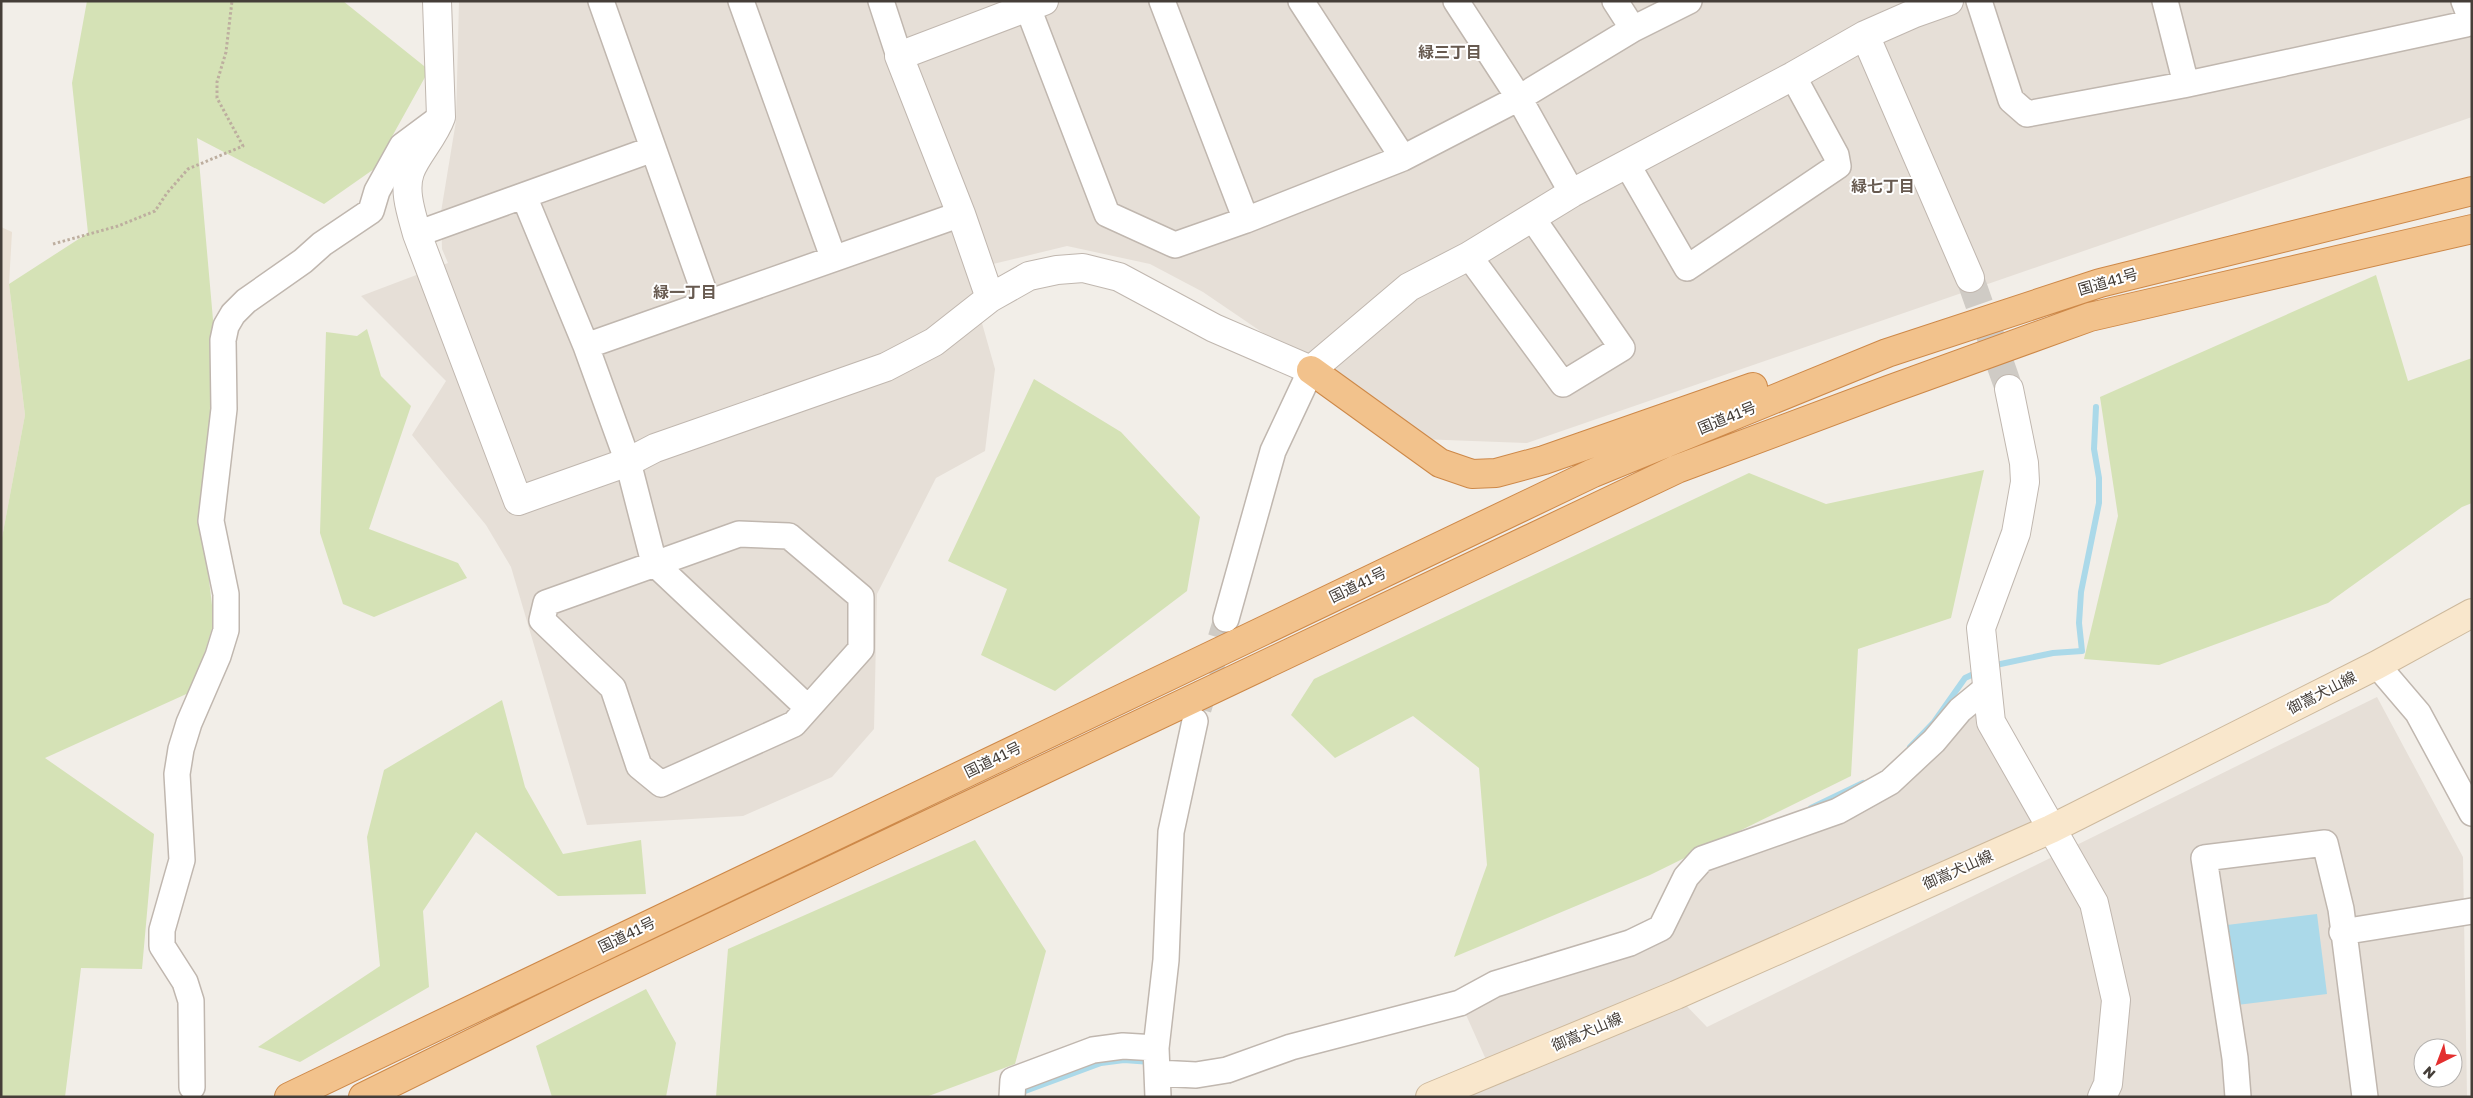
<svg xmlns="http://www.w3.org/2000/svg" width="2473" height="1098" viewBox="0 0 2473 1098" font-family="'Golos Text','Noto Sans JP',sans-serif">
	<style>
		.residential { fill: #e6dfd7; fill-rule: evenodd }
		.education { fill: #eae0d4 }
		.green { fill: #d5e2b6 }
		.water { fill: #abd9e9 }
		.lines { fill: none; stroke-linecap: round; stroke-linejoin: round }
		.stream { stroke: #abd9e9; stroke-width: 6 }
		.minor-tunnel { stroke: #cfcbc5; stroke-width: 25; stroke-dasharray: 25 12; stroke-linecap: butt }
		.tertiary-tunnel { stroke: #cfcbc5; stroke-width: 28; stroke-dasharray: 28 14; stroke-linecap: butt }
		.minor-casing { stroke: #c0b7af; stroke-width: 28 }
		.tertiary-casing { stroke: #c0b7af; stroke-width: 30 }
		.secondary-casing { stroke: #cdb99d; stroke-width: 30 }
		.trunk-casing { stroke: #cd8848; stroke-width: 30 }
		.path { stroke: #bdae9f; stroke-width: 3; stroke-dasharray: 2.5 2.5; stroke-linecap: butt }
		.minor { stroke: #fff; stroke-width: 25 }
		.tertiary { stroke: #fff; stroke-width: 28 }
		.secondary { stroke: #f9e7cc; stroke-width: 28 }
		.trunk { stroke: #f2c28c; stroke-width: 28 }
		.labels { text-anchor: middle; stroke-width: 4; stroke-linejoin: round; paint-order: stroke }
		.street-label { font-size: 15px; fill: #453e38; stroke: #fff }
		.neighbourhood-label { font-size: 16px; font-weight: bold; fill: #675a50; stroke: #fff }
	</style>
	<rect width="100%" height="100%" fill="#f2eee8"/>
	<path class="residential" d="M 459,1 L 2472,1 L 2472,117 L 1527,443 L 1419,439 L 1203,292 L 1150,264 L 1067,246 L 993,264 L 972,288 L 995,369 L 985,451 L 936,478 L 877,594 L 874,729 L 832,777 L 743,816 L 587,825 L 511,567 L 486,525 L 412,435 L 446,381 L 361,296 L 448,263 L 442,249 L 441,212 L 456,121 Z
		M 1988,687 L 2051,829 L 1676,995 L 1707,1027 L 2377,697 L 2463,857 L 2467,1097 L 1458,1097 L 1496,1082 L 1463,1008 L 1661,928 L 1686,877 L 1838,811 ZM 2423,1048 L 2453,1048 L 2453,1078 L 2423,1078 Z"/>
	<path class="education" d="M 1,227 L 12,232 L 9,284 L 25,415 L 1,543 Z"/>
	<path class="green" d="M 87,1 L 343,1 L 429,70 L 374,169 L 324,204 L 197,138 L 214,331 L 215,400 L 200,504 L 214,622 L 193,691 L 45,758 L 154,834 L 142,969 L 81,968 L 65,1097 L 1,1097 L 1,543 L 25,415 L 9,284 L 88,233 L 72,83 Z
		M 2376,275 L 2408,381 L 2472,358 L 2472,503 L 2462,507 L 2328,603 L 2159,665 L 2084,659 L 2118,516 L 2100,397 Z
		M 367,329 L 381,376 L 411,406 L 369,529 L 458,563 L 467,578 L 374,617 L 343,604 L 320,533 L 326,332 L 357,336 Z
		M 1034,379 L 1121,432 L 1200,517 L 1187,591 L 1055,691 L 981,655 L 1007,589 L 948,561 Z
		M 1984,470 L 1951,618 L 1858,649 L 1851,776 L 1650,875 L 1454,957 L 1487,865 L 1479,768 L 1413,716 L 1335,758 L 1291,715 L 1314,679 L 1749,473 L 1826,504 Z
		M 502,700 L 525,787 L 563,854 L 641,840 L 646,894 L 558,896 L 476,832 L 423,911 L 429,987 L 300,1062 L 258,1047 L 380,966 L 367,837 L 384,770 Z
		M 975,840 L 1046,951 L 1015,1064 L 926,1097 L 716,1097 L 728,949 Z
		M 646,989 L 676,1043 L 666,1097 L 552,1097 L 536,1046 Z"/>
	<path class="water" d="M 2317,914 L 2327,994 L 2237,1005 L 2227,925 Z"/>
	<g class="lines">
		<path class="stream" d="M 1991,666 L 2053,653 L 2082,651 L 2079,623 L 2081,592 L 2099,503 L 2099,478 L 2094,449 L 2096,407
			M 1910,747 L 1934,722 L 1965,678 L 1980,671
			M 1811,808 L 1863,783
			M 1017,1094 L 1101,1063 L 1124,1060 L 1151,1062"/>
		<path class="minor-tunnel" d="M 1199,709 L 1226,619"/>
		<path class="tertiary-tunnel" d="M 1970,278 L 2009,389"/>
		<g class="minor-casing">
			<path id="minor" d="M 601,1 L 708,303 L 961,214
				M 741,1 L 833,257
				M 881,1 L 899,56
				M 1162,1 L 1246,220
				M 1301,1 L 1403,158
				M 1456,1 L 1519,98 L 1572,193
				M 1615,1 L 1633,29
				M 1979,1 L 2011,100 L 2027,114 L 2183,85 L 2466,24 L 2469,14 L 2464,1
				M 2165,1 L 2186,84
				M 1028,8 L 1107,214 L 1175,245 L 1246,220 L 1403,158 L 1519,98 L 1633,29 L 1689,1
				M 1627,164 L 1687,268 L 1838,166 L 1836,155 L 1793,76
				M 524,196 L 586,346 L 628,462 L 654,563 L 808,708
				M 417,234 L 653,149
				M 1469,256 L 1563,384 L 1622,348 L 1533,219
				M 586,346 L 708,303
				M 739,534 L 789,536 L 861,597 L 861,649 L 794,724 L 661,784 L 639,766 L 613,688 L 542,620 L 546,603 Z
				M 1226,619 L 1273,451 L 1311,370
				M 2377,665 L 2418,713 L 2472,813
				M 2342,932 L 2472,911
				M 1157,1073 L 1196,1075 L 1227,1070 L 1291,1047 L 1460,1003 L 1495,984 L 1630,943 L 1661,928 L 1686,877 L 1702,859 L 1838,811 L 1890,782 L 1934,741 L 1960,710 L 1988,687
				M 192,1087 L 191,1001 L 185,982 L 162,946 L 162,930 L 182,860 L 177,774 L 181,749 L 189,723 L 218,656 L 226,630 L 226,594 L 211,521 L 224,409 L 223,340 L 226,326 L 233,314 L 246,301 L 303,261 L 322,244 L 371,211 L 377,191 L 402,146 L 441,117
				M 1012,1097 L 1013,1080 L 1093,1050 L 1123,1046 L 1156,1048
				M 1158,1097 L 1156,1048 L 1166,960 L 1171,832 L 1195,721
				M 2238,1097 L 2235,1058 L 2204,858 L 2325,843 L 2341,909 L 2365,1097"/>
		</g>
		<g class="tertiary-casing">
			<path id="tertiary" d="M 437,1 L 441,117 C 434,137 416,155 410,172 C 403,191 412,215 417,234 L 518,501 L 628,462 L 655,448 L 886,367 L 934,342 L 990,298 L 1029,276 L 1057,270 L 1083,268 L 1119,277 L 1214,328 L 1311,370 L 1409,287 L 1469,256 L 1572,193 L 1793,76 L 1865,35 L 1915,13 L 1949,1
				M 1865,35 L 1970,278
				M 990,298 L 961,214 L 899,56 L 1044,1
				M 2009,389 L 2024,463 L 2025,482 L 2016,533 L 1981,628 L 1991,722 L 2094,903 L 2116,1000 L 2108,1084 L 2102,1097"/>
		</g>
		<g class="secondary-casing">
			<path id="secondary" d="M 1430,1097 L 1676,995 L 2051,829 L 2377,665 L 2472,613"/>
		</g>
		<g class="trunk-casing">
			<path id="trunk" d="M 1311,370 L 1440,463 L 1472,474 L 1496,473 L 1544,460 L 1753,387
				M 289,1097 L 1593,473 L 1887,353 L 2100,283 L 2472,191
				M 363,1097 L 586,987 L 1677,469 L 1888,390 L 2090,317 L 2472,229"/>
		</g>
		<path class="path" d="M 53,244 L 118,226 L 155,211 L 167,193 L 188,169 L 243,146 L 217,98 L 217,82 L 226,52 L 232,1"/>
		<use href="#minor" class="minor"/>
		<use href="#tertiary" class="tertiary"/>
		<use href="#secondary" class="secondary"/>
		<use href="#trunk" class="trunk"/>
	</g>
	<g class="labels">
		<g class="street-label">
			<text transform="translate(2108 282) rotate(-16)" y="5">国道41号</text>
			<text transform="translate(1727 418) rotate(-22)" y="5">国道41号</text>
			<text transform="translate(1358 585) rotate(-26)" y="5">国道41号</text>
			<text transform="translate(2322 693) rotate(-27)" y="5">御嵩犬山線</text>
			<text transform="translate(993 760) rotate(-26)" y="5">国道41号</text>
			<text transform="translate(1958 870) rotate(-24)" y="5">御嵩犬山線</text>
			<text transform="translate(627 935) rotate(-26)" y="5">国道41号</text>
			<text transform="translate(1587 1032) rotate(-23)" y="5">御嵩犬山線</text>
		</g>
		<g class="neighbourhood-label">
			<text x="1450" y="58">緑三丁目</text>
			<text x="1883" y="192">緑七丁目</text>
			<text x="685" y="298">緑一丁目</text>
		</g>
	</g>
	<rect width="2473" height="1098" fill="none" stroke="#453e38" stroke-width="5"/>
	<g transform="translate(2438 1063) rotate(222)"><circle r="24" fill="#ffffff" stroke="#b5b2af"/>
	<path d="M0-4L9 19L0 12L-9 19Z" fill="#e32f2f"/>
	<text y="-8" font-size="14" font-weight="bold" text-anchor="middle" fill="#453e38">N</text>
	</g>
</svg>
